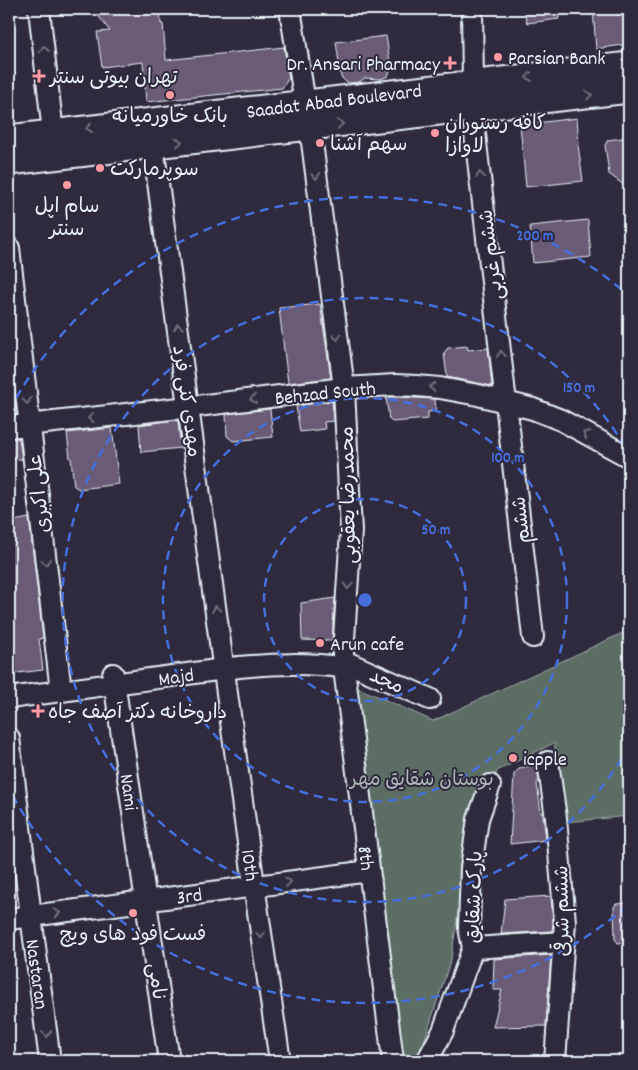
<svg xmlns="http://www.w3.org/2000/svg" width="638" height="1070" viewBox="0 0 638 1070" font-family="Dekko,'Playpen Sans Arabic',sans-serif">
	<style>
		.green { fill: #5c6d64; stroke: #a2afae }
		.building { fill: #6b5c77; stroke: #e8f1f8 }
		.lines { fill: none; stroke-linecap: round; stroke-linejoin: round }
		.minor-casing { stroke: #e8f1f8; stroke-width: 24 }
		.major-casing { stroke: #e8f1f8; stroke-width: 29 }
		.minor { stroke: #2f2a3d; stroke-width: 20 }
		.major { stroke: #2f2a3d; stroke-width: 25 }
		.oneway { stroke: #70707e }
		.ring { fill: none; stroke: #466fde; stroke-width: 2.5; stroke-dasharray: 9 6 }
		.poi-dot { fill: #ff9aa2; stroke: #2f2a3d; stroke-width: 2 }
		.labels { text-anchor: middle; stroke-width: 4; stroke-linejoin: round; paint-order: stroke }
		.poi-label { font-size: 20px; fill: #e8f1f8; stroke: #2f2a3d; text-anchor: start }
		.street-label { font-size: 20px; fill: #e8f1f8; stroke: #2f2a3d }
		.park-label { font-size: 20px; fill: #a9b6b5; stroke: #2f2a3d }
		.centre { fill: #466fde; stroke: #2f2a3d; stroke-width: 2.5 }
		.ring-label { font-size: 15px; text-anchor: middle; font-weight: bold; fill: #466fde; stroke: #2f2a3d; stroke-width: 4; stroke-linejoin: round; paint-order: stroke }
	</style>
	<rect width="100%" height="100%" fill="#2f2a3d"/>
	<filter id="ink" filterUnits="userSpaceOnUse"><feTurbulence type="fractalNoise" baseFrequency=".02" numOctaves="2"/><feDisplacementMap in="SourceGraphic" scale="10" xChannelSelector="R" yChannelSelector="G"/><feConvolveMatrix kernelMatrix="1 2 1 2 8 2 1 2 1" color-interpolation-filters="sRGB"/></filter>
	<g filter="url(#ink)">
		<path class="green" d="M 629,630 L 629,816 L 566,822 L 554,743 L 497,771 L 494,781 L 475,802 L 451,959 L 422,1048 L 411,1061 L 396,1061 L 354,686 L 433,721 Z"/>
		<path class="building" d="M 93,9 L 160,9 L 161,24 L 163,24 L 166,60 L 284,47 L 289,78 L 282,88 L 146,102 L 143,62 L 102,67 L 97,32 L 110,31 Z
			M 524,9 L 558,9 L 559,19 L 527,23 Z
			M 593,9 L 629,9 L 629,44 L 596,49 Z
			M 386,36 L 391,68 L 388,76 L 381,79 L 365,78 L 359,82 L 350,83 L 346,82 L 341,77 L 336,42 Z
			M 577,118 L 579,145 L 578,145 L 583,181 L 526,187 L 520,125 Z
			M 629,137 L 629,189 L 609,174 L 605,145 L 608,140 Z
			M 588,220 L 591,257 L 533,263 L 530,226 Z
			M 320,304 L 331,378 L 288,383 L 279,308 Z
			M 467,346 L 468,350 L 488,348 L 492,386 L 447,377 L 444,353 L 448,348 Z
			M 9,396 L 14,396 L 17,414 L 9,415 Z
			M 386,397 L 395,397 L 435,399 L 436,411 L 428,412 L 428,419 L 392,422 L 389,419 Z
			M 332,401 L 334,421 L 324,422 L 325,429 L 300,432 L 296,406 Z
			M 270,409 L 273,437 L 233,441 L 227,436 L 226,414 Z
			M 176,420 L 178,422 L 181,448 L 141,452 L 139,425 Z
			M 112,428 L 119,484 L 79,489 L 74,486 L 71,458 L 70,458 L 67,433 Z
			M 18,438 L 19,439 L 22,459 L 9,460 L 9,439 Z
			M 29,518 L 43,638 L 39,639 L 43,670 L 9,674 L 9,522 Z
			M 335,598 L 332,641 L 302,640 L 301,603 Z
			M 536,762 L 539,780 L 537,783 L 541,813 L 543,814 L 546,840 L 510,844 L 514,774 L 519,769 Z
			M 551,896 L 553,922 L 552,931 L 501,934 L 505,899 Z
			M 629,903 L 629,942 L 618,943 L 615,939 L 614,907 L 616,904 Z
			M 551,955 L 546,1026 L 493,1027 L 502,990 L 493,990 L 494,959 Z"/>
		<g class="lines">
			<g class="minor-casing">
				<path id="minor" d="M 39,9 L 53,133
					M 290,9 L 305,103
					M 472,9 L 473,84
					M 472,108 L 533,637
					M 310,127 L 344,388 L 351,531 L 343,654 L 344,668 L 393,1061
					M 153,145 C 194,451 234,756 280,1061
					M 9,248 L 61,691
					M 9,427 L 189,407 L 344,388 L 395,385 L 417,386 L 440,388 L 478,395 L 533,409 L 561,420 L 629,457
					M 344,661 L 430,699
					M 113,674 L 169,1061
					M 9,698 L 239,667 C 274,664 308,662 344,668
					M 9,738 L 31,916 L 50,1061
					M 548,762 L 556,818 L 565,922 L 555,1061
					M 9,919 L 369,871
					M 473,948 L 564,942
					M 427,1061 L 443,1031 L 473,948 L 469,928 L 471,868 L 478,819 L 490,785"/>
			</g>
			<g class="major-casing">
				<path id="major" d="M 9,138 L 629,65
					M 9,162 L 629,90"/>
			</g>
			<use href="#minor" class="minor"/>
			<use href="#major" class="major"/>
		</g>
		<defs><path id="oneway-chevron" d="M-2-3.5L2.5 0L-2 3.5" fill="none" stroke-width="1.6" stroke-linecap="round" stroke-linejoin="round" transform="scale(1.25)"/></defs>
		<g class="oneway">
			<use href="#oneway-chevron" transform="translate(44 49) rotate(-96)"/>
			<use href="#oneway-chevron" transform="translate(529 77) rotate(173)"/>
			<use href="#oneway-chevron" transform="translate(589 95) rotate(-7)"/>
			<use href="#oneway-chevron" transform="translate(340 124) rotate(-7)"/>
			<use href="#oneway-chevron" transform="translate(89 128) rotate(173)"/>
			<use href="#oneway-chevron" transform="translate(179 142) rotate(-7)"/>
			<use href="#oneway-chevron" transform="translate(480 175) rotate(-97)"/>
			<use href="#oneway-chevron" transform="translate(316 176) rotate(82)"/>
			<use href="#oneway-chevron" transform="translate(178 327) rotate(-98)"/>
			<use href="#oneway-chevron" transform="translate(337 337) rotate(82)"/>
			<use href="#oneway-chevron" transform="translate(501 354) rotate(-97)"/>
			<use href="#oneway-chevron" transform="translate(432 387) rotate(-176)"/>
			<use href="#oneway-chevron" transform="translate(253 399) rotate(173)"/>
			<use href="#oneway-chevron" transform="translate(27 401) rotate(83)"/>
			<use href="#oneway-chevron" transform="translate(91 418) rotate(174)"/>
			<use href="#oneway-chevron" transform="translate(586 434) rotate(-152)"/>
			<use href="#oneway-chevron" transform="translate(46 562) rotate(83)"/>
			<use href="#oneway-chevron" transform="translate(348 586) rotate(94)"/>
			<use href="#oneway-chevron" transform="translate(216 609) rotate(-98)"/>
			<use href="#oneway-chevron" transform="translate(288 882) rotate(-8)"/>
			<use href="#oneway-chevron" transform="translate(57 913) rotate(-8)"/>
			<use href="#oneway-chevron" transform="translate(261 935) rotate(82)"/>
			<use href="#oneway-chevron" transform="translate(47 1034) rotate(82)"/>
		</g>
	</g>
	<g class="ring">
		<circle cx="365" cy="600" r="101"/>
		<circle cx="365" cy="600" r="202"/>
		<path d="M629 746A302 302 0 1 1 629 454"/>
		<path d="M627 906A403 403 0 0 1 9 789M9 411A403 403 0 0 1 627 294"/>
	</g>
	<g class="poi-dot">
		<circle cx="498" cy="57" r="5"/>
		<path d="M447.5 55.5h5v5h5v5h-5v5h-5v-5h-5v-5h5z"/>
		<path d="M36.5 68.5h5v5h5v5h-5v5h-5v-5h-5v-5h5z"/>
		<circle cx="170" cy="95" r="5"/>
		<circle cx="435" cy="133" r="5"/>
		<circle cx="320" cy="143" r="5"/>
		<circle cx="100" cy="168" r="5"/>
		<circle cx="67" cy="185" r="5"/>
		<circle cx="320" cy="643" r="5"/>
		<path d="M35.5 703.5h5v5h5v5h-5v5h-5v-5h-5v-5h5z"/>
		<circle cx="513" cy="758" r="5"/>
		<circle cx="133" cy="913" r="5"/>
	</g>
	<g class="labels">
		<g class="poi-label">
			<text x="508" y="64">Parsian Bank</text>
			<text x="440" y="70" text-anchor="end">Dr. Ansari Pharmacy</text>
			<text x="50" y="83">تهران بیوتی سنتر</text>
			<text x="170" y="122" text-anchor="middle">بانک خاورمیانه</text>
			<text x="445" y="129">کافه رستوران<tspan x="445" dy="23">لاوازا</tspan></text>
			<text x="330" y="150">سهم آشنا</text>
			<text x="110" y="175">سوپرمارکت</text>
			<text x="67" y="212" text-anchor="middle">سام اپل<tspan x="67" dy="23">سنتر</tspan></text>
			<text x="330" y="650">Arun cafe</text>
			<text x="48" y="718">داروخانه دکتر آصف جاه</text>
			<text x="523" y="765">icpple</text>
			<text x="133" y="940" text-anchor="middle">فست فود های ویچ</text>
		</g>
		<g class="street-label">
			<text transform="translate(334 100) rotate(-7)" y="7">Saadat Abad Boulevard</text>
			<text transform="translate(490 255) rotate(-97)" y="7">ششم غربی</text>
			<text transform="translate(325 392) rotate(-6)" y="7">Behzad South</text>
			<text transform="translate(188 401) rotate(82)" y="7">مهدی کنی فرد</text>
			<text transform="translate(38 494) rotate(-97)" y="7">علی اکبری</text>
			<text transform="translate(347 495) rotate(-91)" y="7">محمدرضا یعقوبی</text>
			<text transform="translate(520 520) rotate(-96)" y="7">ششم</text>
			<text transform="translate(176 676) rotate(-8)" y="7">Majd</text>
			<text transform="translate(387 680) rotate(24)" y="7">مجد</text>
			<text transform="translate(130 792) rotate(82)" y="7">Nami</text>
			<text transform="translate(367 858) rotate(83)" y="7">8th</text>
			<text transform="translate(251 865) rotate(82)" y="7">10th</text>
			<text transform="translate(189 895) rotate(-8)" y="7">3rd</text>
			<text transform="translate(473 897) rotate(-88)" y="7">پارک شقایق</text>
			<text transform="translate(561 911) rotate(-91)" y="7">ششم شرقی</text>
			<text transform="translate(38 974) rotate(82)" y="7">Nastaran</text>
			<text transform="translate(158 981) rotate(82)" y="7">نامی</text>
		</g>
		<g class="park-label">
			<text x="422" y="785">بوستان شقایق مهر</text>
		</g>
	</g>
	<circle cx="365" cy="600" r="8" class="centre"/>
	<g class="ring-label">
		<text x="535" y="240">200 m</text>
		<text x="579" y="392">150 m</text>
		<text x="508" y="462">100 m</text>
		<text x="436" y="534">50 m</text>
	</g>
	<rect width="638" height="1070" fill="none" stroke="#2f2a3d" stroke-width="30"/>
	<rect x="15" y="15" width="608" height="1040" fill="none" stroke="#e8f1f8" stroke-width="2" filter="url(#ink)"/>
</svg>
